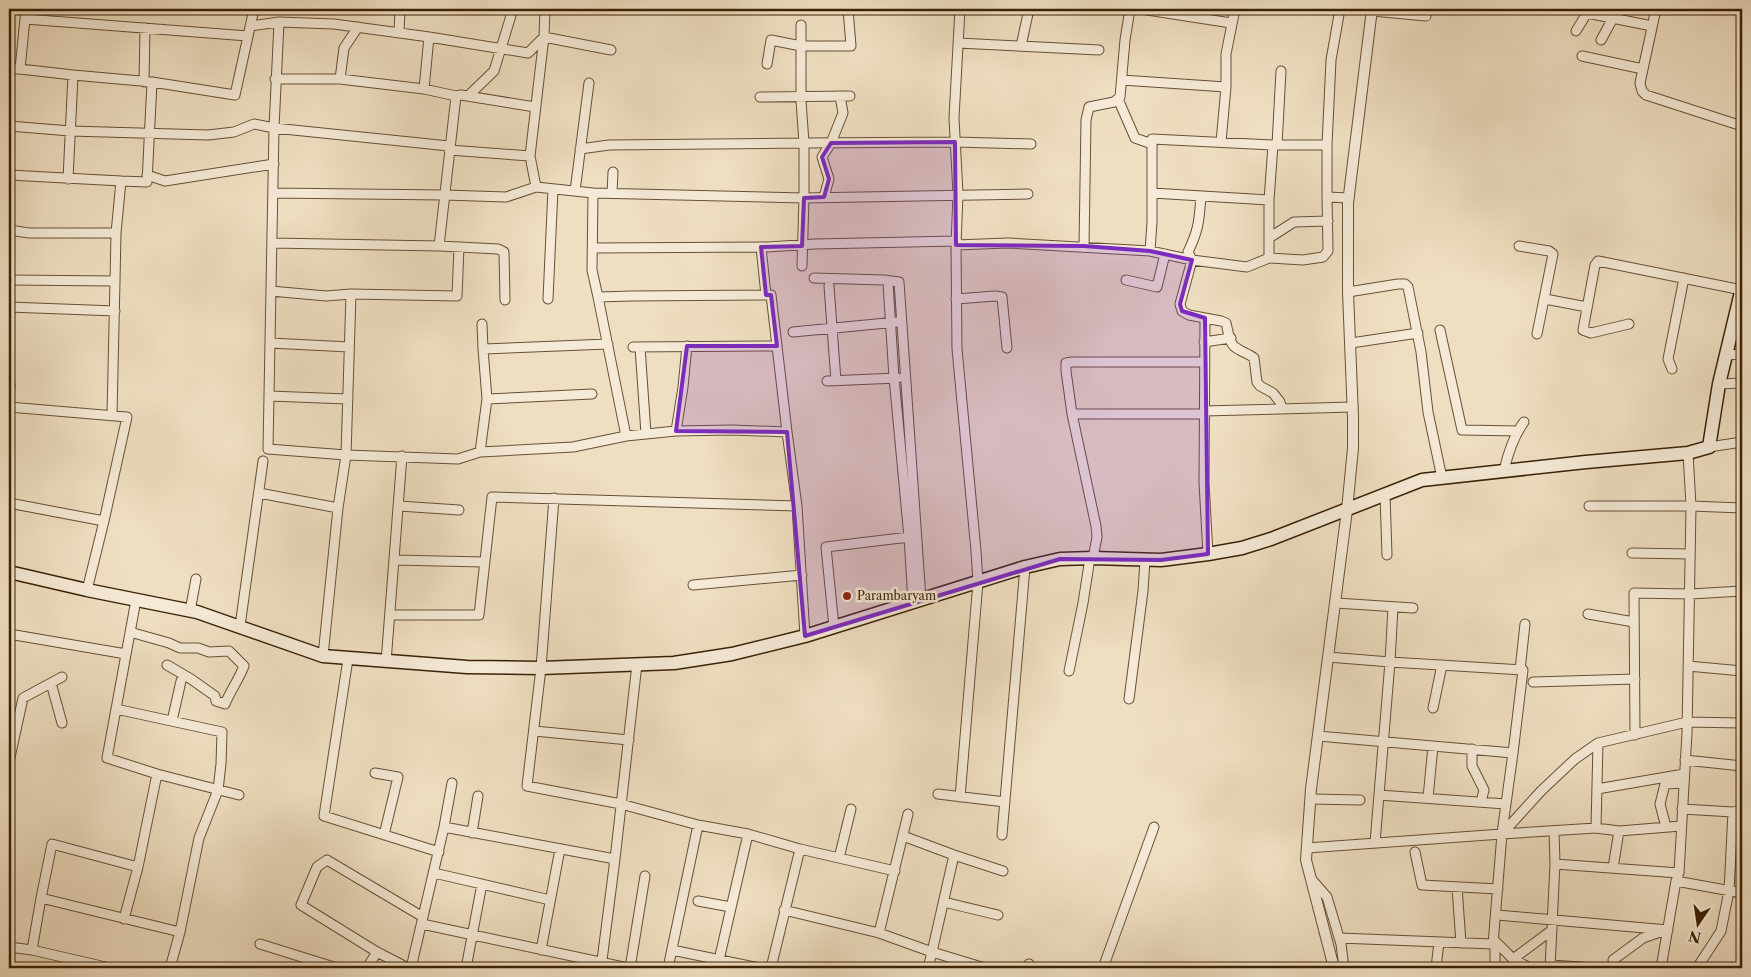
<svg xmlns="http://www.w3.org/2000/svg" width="1751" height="977" viewBox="0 0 1751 977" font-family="'Libre Caslon Text',serif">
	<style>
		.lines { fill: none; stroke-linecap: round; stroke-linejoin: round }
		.minor-casing { stroke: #685034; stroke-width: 11 }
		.tertiary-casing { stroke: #685034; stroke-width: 12 }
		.secondary-casing { stroke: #3b2105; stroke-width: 15 }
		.minor { stroke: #f5ead7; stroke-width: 9 }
		.tertiary { stroke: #f5ead7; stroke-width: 10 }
		.secondary { stroke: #f5ead7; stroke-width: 12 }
		.marked { fill: #7b2cbf; fill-opacity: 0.2; stroke: #7b2cbf; stroke-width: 4; stroke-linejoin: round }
		.poi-dot { fill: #8f2418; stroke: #f5ead7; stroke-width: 2 }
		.labels { text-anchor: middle; stroke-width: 5; stroke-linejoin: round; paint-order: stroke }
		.poi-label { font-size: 12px; fill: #3b2105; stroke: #f5ead7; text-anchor: start }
	</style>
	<rect width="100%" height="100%" fill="#efdfc2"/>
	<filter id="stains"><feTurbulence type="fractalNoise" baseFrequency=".004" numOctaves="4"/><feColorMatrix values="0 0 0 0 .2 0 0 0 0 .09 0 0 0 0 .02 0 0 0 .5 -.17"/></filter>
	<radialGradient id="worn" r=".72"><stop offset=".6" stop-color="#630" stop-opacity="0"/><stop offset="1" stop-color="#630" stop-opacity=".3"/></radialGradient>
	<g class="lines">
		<g class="minor-casing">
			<path id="minor" d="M 960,9 L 954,118 L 958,194 L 956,245 L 957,349 L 976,551 L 978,582 L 960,797
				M 1141,9 L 1231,23
				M 1656,9 L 1640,83 L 1642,91 L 1646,95 L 1742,126
				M 1372,11 L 1426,16 L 1427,9
				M 1587,13 L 1652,26
				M 25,19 L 248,36
				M 250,26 L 279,22
				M 1576,31 L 1587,13 L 1586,9
				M 399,32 L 400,9
				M 1601,40 L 1613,18
				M 958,43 L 1099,50
				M 1021,46 L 1029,9
				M 1582,56 L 1643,69
				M 767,64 L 771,40 L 801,46 L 851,46 L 848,9
				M 9,69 L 20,69 L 26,9
				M 20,69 L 73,75 L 68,179
				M 73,75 L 152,82 L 147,182 L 121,181
				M 275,79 L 340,79 L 424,89 L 456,96 L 461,95 L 535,107
				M 340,79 L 344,48 L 358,27
				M 1122,80 L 1226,87
				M 144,82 L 145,28
				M 152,82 L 235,95 L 254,9
				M 424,89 L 429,37
				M 468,96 L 494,71 L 513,9
				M 760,97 L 850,96
				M 1118,99 L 1135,138 L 1152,144
				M 9,126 L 70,131 L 208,135 L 234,132 L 254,124 L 274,128 L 449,146
				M 1221,142 L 1226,87 L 1226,54 L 1235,9
				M 1277,145 L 1281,71
				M 1327,145 L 1331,60 L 1340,9
				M 580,149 L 609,145 L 804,143 L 801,101 L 801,25
				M 449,150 L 530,156 L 536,187 L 593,193
				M 530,156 L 544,37 L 611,50
				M 9,175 L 121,181 L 116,233 L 115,281 L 9,280
				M 147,175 L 165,181 L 274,164
				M 575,191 L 589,83
				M 274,193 L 444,195 L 506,197 L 536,187
				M 612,193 L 613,172
				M 1152,193 L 1269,200
				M 1028,194 L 804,198 L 804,143 L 955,142 L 1031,144
				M 1201,196 C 1199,221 1199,229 1188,252 L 1192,260 L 1180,304 L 1182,311 L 1189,315 L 1205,318 L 1204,483 L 1208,554
				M 824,197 L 829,179 L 822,157 L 831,143 L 843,113 L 840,96
				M 9,230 L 29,233 L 116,233
				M 1269,238 L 1294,222 L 1328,221
				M 272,243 L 439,246 L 498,249 L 504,252 L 505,300
				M 956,245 L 1008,243 L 1150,251 L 1152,222 L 1152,139 L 1273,145 L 1327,145 L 1327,197 L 1349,198
				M 439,246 L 456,96
				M 1084,246 L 1086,120 L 1089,107 L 1114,102 L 1120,97 L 1125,40 L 1130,9
				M 1519,246 L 1549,251 L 1553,254 L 1537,334
				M 459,247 L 457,296 L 351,294 L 346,455 L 268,449 L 274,128 L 279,22 L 334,24 L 429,37 L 528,53 L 544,37 L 545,9
				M 761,247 L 766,295
				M 593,248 L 767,247 L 815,244 L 957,241
				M 1150,251 L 1192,260 L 1247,267 L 1269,258 L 1303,260 L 1323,257 L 1328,251 L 1327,197
				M 1269,258 L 1269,200 L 1273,145
				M 814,278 L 884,280 L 899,282 L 921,599
				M 1126,280 L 1157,287 L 1165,254
				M 829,286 L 836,381
				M 271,291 L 326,296 L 351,294
				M 1348,292 L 1398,284 L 1405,284 L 1408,287 L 1421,352 L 1428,412 L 1442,478
				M 598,297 L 626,436
				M 548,299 L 553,189
				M 956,299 L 995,296 L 1002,297 L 1007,348
				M 1545,299 L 1587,307
				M 9,307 L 115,311
				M 1205,318 L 1221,321 L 1226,323 C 1228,330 1229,343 1235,347 C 1241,352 1248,353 1254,358 L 1257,382 L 1260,386 L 1273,393 L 1280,402 L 1282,409
				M 482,324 L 483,349
				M 1629,324 L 1591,333 L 1583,330 L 1595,265 L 1598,261 L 1742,290
				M 1440,330 L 1462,430 L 1518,431
				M 793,332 L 897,322
				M 1204,342 L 1231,338
				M 270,343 L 349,347
				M 1351,343 L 1418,333
				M 777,346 L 771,295 L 632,296 L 598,297 L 592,270 L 593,193 L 804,198 L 802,266
				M 633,347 L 777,346 L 787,432
				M 640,347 L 646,434
				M 1726,355 L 1742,354
				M 1672,369 L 1668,359 L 1684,278
				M 827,381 L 898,378
				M 9,383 L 10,384 L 9,404
				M 1719,384 L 1742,383
				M 269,396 L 348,399
				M 487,399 L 592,394
				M 9,407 L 127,417 L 104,521
				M 1204,411 L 1353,407
				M 1072,414 L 1204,414
				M 112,415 L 115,281
				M 676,431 L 683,387 L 687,346
				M 1709,447 L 1742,442
				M 480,452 L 573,447 L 626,436 L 676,431 L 732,430 L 787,432 L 797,506 L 805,636
				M 1504,471 C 1508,453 1513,437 1524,422
				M 259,493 L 338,508
				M 1385,495 L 1387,555
				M 554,498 L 541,668 L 527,786 L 621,804 L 698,825 L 748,834 L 800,849 L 895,871
				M 9,503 L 104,521 L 87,590
				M 399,506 L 459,510
				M 1589,506 L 1691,506 L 1742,508
				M 909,537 L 913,602
				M 1632,553 L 1690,554
				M 1093,558 L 1097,537 L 1096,526 L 1072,414 L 1066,371 L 1066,363 L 1072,362 L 1204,362
				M 394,560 L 484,562
				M 693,585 L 802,575
				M 136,600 L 107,758 L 157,774 L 138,867 L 52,844 L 41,898 L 180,932 L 170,968
				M 1336,603 L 1413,608
				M 1393,607 L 1390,662 L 1523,670 L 1513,753
				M 190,611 L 196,579
				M 1588,614 L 1634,622
				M 390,615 L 479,615 L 492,497 L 797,506
				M 240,626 L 263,461
				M 834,627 L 826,547 L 909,537 L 894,378 L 888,283
				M 130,632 L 169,643 L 180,648 L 198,648 L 209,652 L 229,651 L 244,666 C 239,679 231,690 225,704 L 216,701 L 215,696 L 191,679 L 167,665
				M 9,634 L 126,654
				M 323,656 L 338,508 L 346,455 L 458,459 L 480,452 L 487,399 L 483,349 L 608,344
				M 1328,657 L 1390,662 L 1375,843
				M 348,659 L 324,816 L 439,852
				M 386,662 L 402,456
				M 1688,666 L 1742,671
				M 1520,670 L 1525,624
				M 1069,671 L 1083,603 L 1090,558
				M 1533,682 L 1635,679
				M 51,683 L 62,723
				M 1129,699 L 1143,591 L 1145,560
				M 1433,708 L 1442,665
				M 116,709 L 222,732 L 221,764 L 218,790 L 199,838 L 180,932
				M 172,721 L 181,681
				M 534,731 L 629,740
				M 1635,735 L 1634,593 L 1690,594 L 1742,591
				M 1318,736 L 1513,753 L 1502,833
				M 1472,749 L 1472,766 L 1484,790 L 1481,802
				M 1685,760 L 1742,766
				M 9,762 L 23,698 L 62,677
				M 375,773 L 398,777 L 384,835
				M 157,774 L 239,795
				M 1597,789 L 1684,774
				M 938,794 L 1005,802
				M 1379,795 L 1506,804
				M 1428,798 L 1433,746
				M 1311,799 L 1360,800
				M 1682,809 L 1733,812 L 1742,810
				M 908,814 L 879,933 L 932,952 L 928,968
				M 444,827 L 452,783
				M 1666,827 L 1660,804 L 1665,784 L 1684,783
				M 1596,828 L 1619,831 L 1681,826
				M 472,833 L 478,796
				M 1502,834 L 1541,791 L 1575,759 L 1598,743 L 1687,722 L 1742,723
				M 1502,834 L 1596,828 L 1598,743
				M 1002,835 L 1025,567
				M 903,836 L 954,855 L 1003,871
				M 1307,848 L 1502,834 L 1493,944 L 1339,938
				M 1415,852 L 1422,885 L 1498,889
				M 954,855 L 932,952 L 985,968
				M 839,858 L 851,809
				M 1555,864 L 1679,873
				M 1613,868 L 1619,831
				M 434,873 L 550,900
				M 1312,880 L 1327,897 L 1341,944 L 1344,968
				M 1676,881 L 1742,893
				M 1457,887 L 1461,943
				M 698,901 L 731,907
				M 944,902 L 998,915
				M 784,910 L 879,933
				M 1497,915 L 1668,930
				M 124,919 L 138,867
				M 422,924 L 628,968
				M 1495,941 L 1513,959 L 1530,968
				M 260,944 L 337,968
				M 9,947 L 32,950 L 110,968
				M 32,950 L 41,898
				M 541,950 L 560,849
				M 672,950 L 759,968
				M 1513,959 L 1552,930
				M 719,960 L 748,834
				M 1613,960 L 1643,938 L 1663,931
				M 1548,967 L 1551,965 L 1595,968
				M 367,968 L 377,952
				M 408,968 L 377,952 L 301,905 L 317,867 L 327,860 L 423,917
				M 411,968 L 444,827 L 615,859 L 637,664
				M 466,968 L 482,884
				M 601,968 L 615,859
				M 630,968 L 645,876
				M 668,968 L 698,825
				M 771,968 L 800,849
				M 1027,968 L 1029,964
				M 1103,968 L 1154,827
				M 1436,968 L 1439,942
				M 1495,968 L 1495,941
				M 1550,968 L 1555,864 L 1554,831
				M 1661,968 L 1676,881 L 1679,873 L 1687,733 L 1691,506 L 1688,453
				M 1697,968 L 1721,931 L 1729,891 L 1733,812"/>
		</g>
		<g class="tertiary-casing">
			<path id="tertiary" d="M 1334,968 L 1306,860 L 1311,789 L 1347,510 L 1353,448 L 1353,417 L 1348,292 L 1348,203 L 1372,9"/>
		</g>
		<g class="secondary-casing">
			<path id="secondary" d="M 9,572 L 87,590 L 197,612 L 323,656 L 467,667 L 541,668 L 674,663 L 732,654 L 805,636 L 1025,567 L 1060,559 L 1093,558 L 1161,560 L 1208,554 L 1242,548 L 1271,539 L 1422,480 L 1586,462 L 1688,453 L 1709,447 L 1719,384 L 1742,288"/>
		</g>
		<use href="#minor" class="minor"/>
		<use href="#tertiary" class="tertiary"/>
		<use href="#secondary" class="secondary"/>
	</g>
	<path class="marked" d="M 955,142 L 956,245 L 1084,246 L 1150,251 L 1192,260 L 1180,304 L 1182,311 L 1205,318 L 1208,554 L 1161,560 L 1060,559 L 805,636 L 787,432 L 676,431 L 687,346 L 777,346 L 771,295 L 766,295 L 761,247 L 802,246 L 804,198 L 824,197 L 829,179 L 822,157 L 831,143 Z"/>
	<circle class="poi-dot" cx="847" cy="596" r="5"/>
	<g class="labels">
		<g class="poi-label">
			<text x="857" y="600">Parambaryam</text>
		</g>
	</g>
	<rect width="1751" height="977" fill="none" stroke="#efdfc2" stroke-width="30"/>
	<rect x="10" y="10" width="1731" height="957" fill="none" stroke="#3b2105" stroke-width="2.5"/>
	<rect x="15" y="15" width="1721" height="947" fill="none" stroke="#3b2105"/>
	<g transform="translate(1698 924) rotate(193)" stroke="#f5ead7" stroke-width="4" paint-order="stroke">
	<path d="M0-4L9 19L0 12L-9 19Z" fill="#3b2105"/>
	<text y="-8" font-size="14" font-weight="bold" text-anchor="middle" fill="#3b2105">N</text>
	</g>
	<rect width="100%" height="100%" filter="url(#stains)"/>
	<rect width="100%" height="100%" fill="url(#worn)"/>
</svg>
